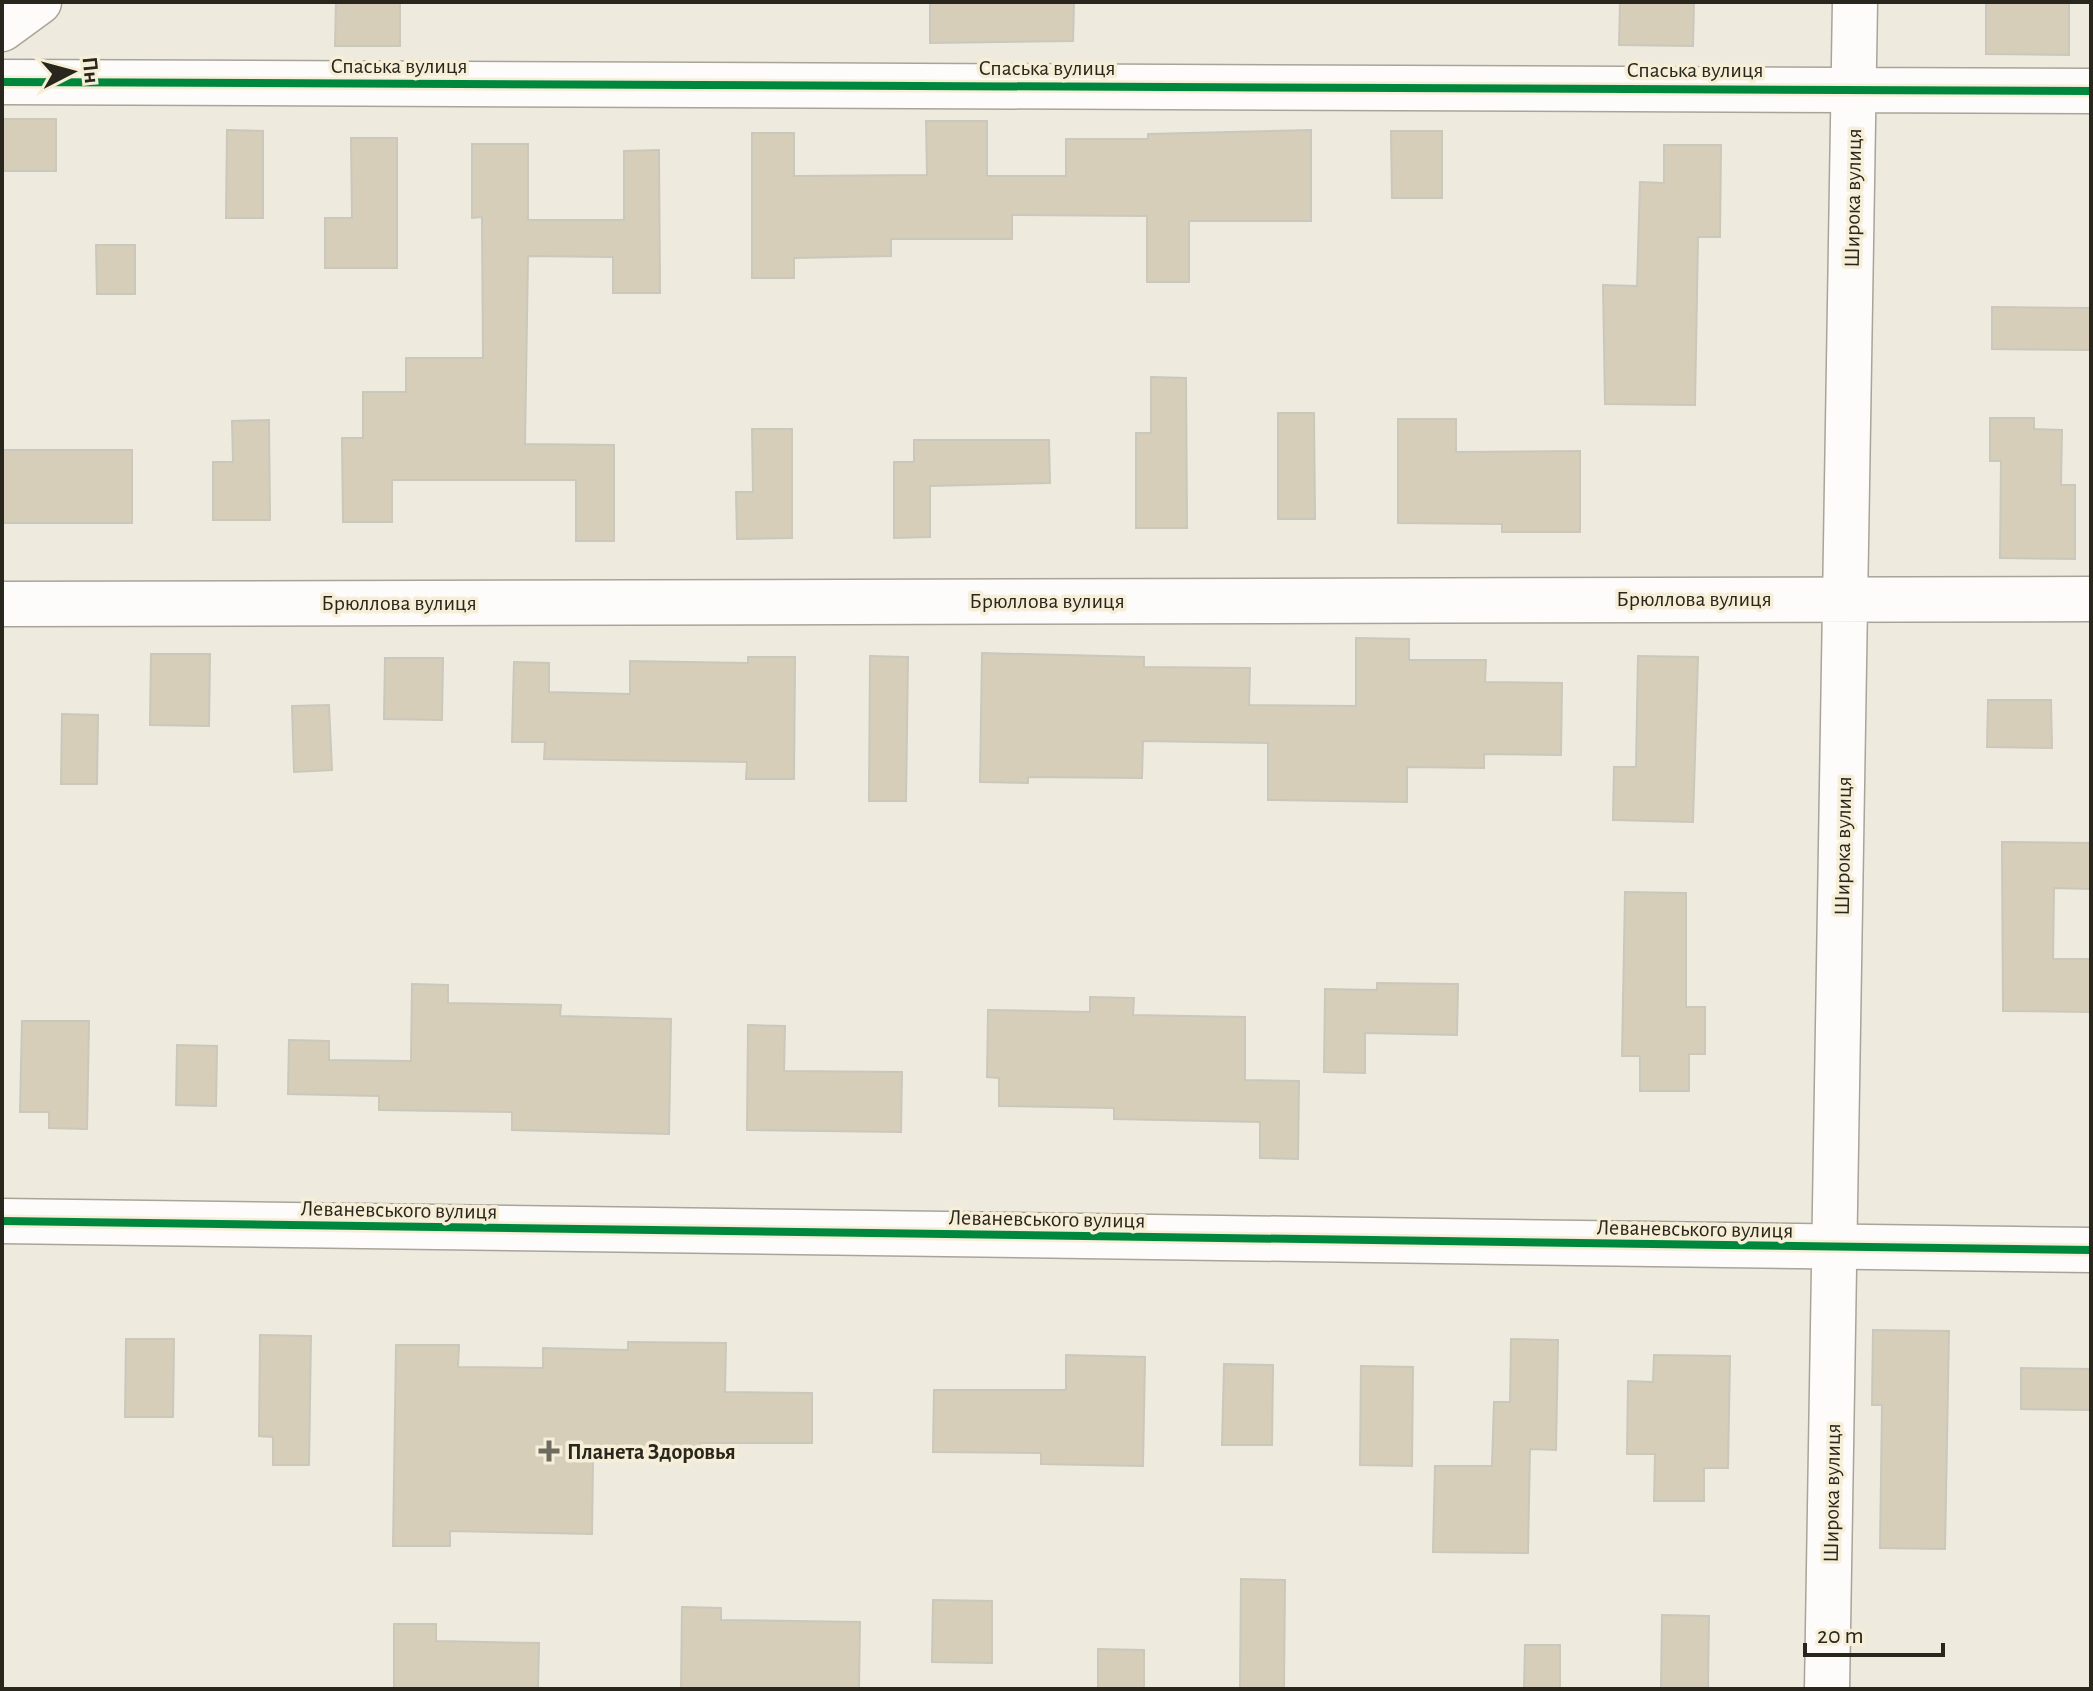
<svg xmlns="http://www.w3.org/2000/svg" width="2093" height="1691" viewBox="0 0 2093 1691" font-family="'Alegreya Sans',sans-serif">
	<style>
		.building { fill: #d6ceb8; stroke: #cac7bd; stroke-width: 2 }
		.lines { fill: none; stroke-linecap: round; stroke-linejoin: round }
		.street-casing { stroke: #a8a49a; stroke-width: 47 }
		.secondary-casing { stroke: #a8a49a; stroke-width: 47 }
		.street { stroke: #fdfcfa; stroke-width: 44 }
		.secondary { stroke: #fdfcfa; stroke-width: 44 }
		.cycleway-casing { stroke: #f6eed7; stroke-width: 13 }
		.cycleway { stroke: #00873e; stroke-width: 8 }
		.poi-dot { fill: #6e6b61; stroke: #f6eed7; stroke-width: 3 }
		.labels { text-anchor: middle; stroke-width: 7; stroke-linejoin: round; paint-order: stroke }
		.street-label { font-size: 22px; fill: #29261d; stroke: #f6eed7 }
		.poi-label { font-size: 22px; font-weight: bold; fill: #29261d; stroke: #f6eed7; text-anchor: start }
	</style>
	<rect width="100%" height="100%" fill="#efeade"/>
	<path class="building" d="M 336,2 L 400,2 L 400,46 L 335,46 Z
		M 930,2 L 1074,2 L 1073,41 L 930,43 Z
		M 1620,2 L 1694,2 L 1693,46 L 1619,45 Z
		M 1986,2 L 2069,2 L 2069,55 L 1986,54 Z
		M 2,119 L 56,119 L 56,171 L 2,171 Z
		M 926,121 L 987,121 L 987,176 L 1066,176 L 1066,139 L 1148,139 L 1148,134 L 1311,130 L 1311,221 L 1189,221 L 1189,282 L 1147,282 L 1147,216 L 1012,215 L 1012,239 L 891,239 L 891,256 L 794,258 L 794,278 L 752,278 L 752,133 L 794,133 L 794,176 L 927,175 Z
		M 227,130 L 263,131 L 263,218 L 226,218 Z
		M 1391,131 L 1442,131 L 1442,198 L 1392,198 Z
		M 351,138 L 397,138 L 397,268 L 325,268 L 325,218 L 352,218 Z
		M 472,144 L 528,144 L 528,220 L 624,220 L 624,151 L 659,150 L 660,293 L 613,293 L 613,257 L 528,256 L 525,444 L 614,445 L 614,541 L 576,541 L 576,480 L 392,480 L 392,522 L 343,522 L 342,438 L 363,438 L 363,392 L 406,392 L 406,358 L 483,358 L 482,217 L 472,218 Z
		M 1664,145 L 1721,145 L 1720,237 L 1698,237 L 1695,405 L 1605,404 L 1603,285 L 1637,286 L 1640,182 L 1664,183 Z
		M 96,245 L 135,245 L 135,294 L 97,294 Z
		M 1992,307 L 2091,308 L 2091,350 L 1992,349 Z
		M 1151,377 L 1186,378 L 1187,528 L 1136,528 L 1136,433 L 1151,433 Z
		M 1278,413 L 1314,413 L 1315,519 L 1278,519 Z
		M 1990,418 L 2034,418 L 2034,429 L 2062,430 L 2061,485 L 2075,485 L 2075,559 L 2000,558 L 2001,461 L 1990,461 Z
		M 1398,419 L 1456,419 L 1456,452 L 1580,451 L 1580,532 L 1502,532 L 1502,524 L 1398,523 Z
		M 269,420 L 270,520 L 213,520 L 213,462 L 233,462 L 232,421 Z
		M 752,429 L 792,429 L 792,538 L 737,539 L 736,492 L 753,492 Z
		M 914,440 L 1049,440 L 1050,483 L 930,486 L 930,537 L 894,538 L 894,462 L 914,462 Z
		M 2,450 L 132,450 L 132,523 L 2,523 Z
		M 1356,638 L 1409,639 L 1409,660 L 1486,660 L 1485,682 L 1562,683 L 1561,755 L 1484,754 L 1484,768 L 1407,767 L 1407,802 L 1268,800 L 1268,743 L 1143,741 L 1142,778 L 1028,777 L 1028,783 L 980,782 L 982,653 L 1144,657 L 1144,667 L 1250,668 L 1249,705 L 1356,706 Z
		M 151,654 L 210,654 L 209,726 L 150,725 Z
		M 870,656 L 908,657 L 906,801 L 869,801 Z
		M 1638,656 L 1698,657 L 1693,822 L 1613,820 L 1614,767 L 1636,767 Z
		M 748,657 L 795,657 L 794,779 L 746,779 L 747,762 L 544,759 L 545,742 L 512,742 L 514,662 L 549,663 L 549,692 L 630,694 L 630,661 L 748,663 Z
		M 385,658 L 443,658 L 442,720 L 384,719 Z
		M 1988,700 L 2051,700 L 2052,748 L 1987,747 Z
		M 329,705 L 332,770 L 294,772 L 292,706 Z
		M 62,714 L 98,715 L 97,784 L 61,784 Z
		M 2002,842 L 2091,843 L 2091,889 L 2054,888 L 2053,959 L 2091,959 L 2091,1012 L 2003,1011 Z
		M 1625,892 L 1686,893 L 1686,1007 L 1705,1007 L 1705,1054 L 1689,1054 L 1689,1091 L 1640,1091 L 1640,1056 L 1622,1056 Z
		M 1377,983 L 1458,984 L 1457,1035 L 1365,1033 L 1365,1073 L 1324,1072 L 1325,989 L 1377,990 Z
		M 412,984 L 448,985 L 448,1003 L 561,1005 L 560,1016 L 671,1019 L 669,1134 L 512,1130 L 512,1112 L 379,1110 L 379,1096 L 288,1094 L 289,1040 L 329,1041 L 329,1060 L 411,1061 Z
		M 1090,997 L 1134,998 L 1133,1015 L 1245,1017 L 1245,1080 L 1299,1081 L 1298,1159 L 1260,1158 L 1260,1122 L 1114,1119 L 1114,1108 L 999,1106 L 999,1078 L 987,1077 L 988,1010 L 1090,1012 Z
		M 22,1021 L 89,1021 L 87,1129 L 49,1128 L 49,1112 L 20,1112 Z
		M 748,1025 L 785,1026 L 784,1071 L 902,1072 L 901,1132 L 747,1130 Z
		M 177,1045 L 217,1046 L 216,1106 L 176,1105 Z
		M 1873,1330 L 1949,1331 L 1945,1549 L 1880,1548 L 1882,1405 L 1872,1405 Z
		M 260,1335 L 311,1336 L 309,1465 L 273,1465 L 273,1437 L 259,1436 Z
		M 126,1339 L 174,1339 L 173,1417 L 125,1417 Z
		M 1511,1339 L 1558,1340 L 1556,1450 L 1530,1449 L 1528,1553 L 1433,1552 L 1435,1466 L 1492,1466 L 1494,1402 L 1510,1402 Z
		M 628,1342 L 726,1343 L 725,1392 L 812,1393 L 812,1443 L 700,1443 L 700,1459 L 593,1458 L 592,1534 L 450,1531 L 450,1546 L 393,1546 L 396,1345 L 459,1345 L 458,1367 L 543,1368 L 543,1348 L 628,1350 Z
		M 1066,1355 L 1145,1357 L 1143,1466 L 1041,1464 L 1041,1453 L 933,1452 L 934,1390 L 1066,1390 Z
		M 1654,1355 L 1730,1356 L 1728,1468 L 1704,1468 L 1704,1501 L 1654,1501 L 1655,1454 L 1627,1454 L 1628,1381 L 1653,1382 Z
		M 1224,1364 L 1273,1365 L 1272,1445 L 1222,1445 Z
		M 1361,1366 L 1413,1367 L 1412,1466 L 1360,1465 Z
		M 2021,1368 L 2091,1369 L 2091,1410 L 2021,1409 Z
		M 1241,1579 L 1285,1580 L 1284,1689 L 1240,1689 Z
		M 933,1600 L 992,1601 L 992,1663 L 932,1662 Z
		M 682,1607 L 721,1608 L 721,1620 L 860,1622 L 859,1689 L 681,1689 Z
		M 1662,1615 L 1709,1616 L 1708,1689 L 1661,1689 Z
		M 394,1624 L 436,1624 L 436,1641 L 539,1643 L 538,1689 L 394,1689 Z
		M 1525,1645 L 1560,1645 L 1560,1689 L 1524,1689 Z
		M 1098,1649 L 1144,1650 L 1144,1689 L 1098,1689 Z"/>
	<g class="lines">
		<g class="street-casing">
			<path id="street" d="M 2,29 L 39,2
				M 2,82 L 2091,91
				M 2,604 L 2091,599
				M 1827,1689 L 1855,2"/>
		</g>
		<g class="secondary-casing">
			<path id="secondary" d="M 2,1221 L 2091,1250"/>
		</g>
		<use href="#street" class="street"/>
		<use href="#secondary" class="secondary"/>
		<g class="cycleway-casing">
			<path id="cycleway" d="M 2,82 L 2091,91
				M 2,1221 L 2091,1250"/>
		</g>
		<use href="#cycleway" class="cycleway"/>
	</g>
	<path class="poi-dot" d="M545 1439h8v8h8v8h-8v8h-8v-8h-8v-8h8z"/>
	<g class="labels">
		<g class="street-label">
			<text x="399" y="73">Спаська вулиця</text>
			<text x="1047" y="75">Спаська вулиця</text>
			<text x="1695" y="77">Спаська вулиця</text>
			<text transform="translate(1852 198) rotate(-89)" y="8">Широка вулиця</text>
			<text x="1694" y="606">Брюллова вулиця</text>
			<text x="1047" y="608">Брюллова вулиця</text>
			<text x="399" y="610">Брюллова вулиця</text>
			<text transform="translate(1842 846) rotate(-89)" y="8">Широка вулиця</text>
			<text transform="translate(399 1209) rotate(1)" y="8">Леваневського вулиця</text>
			<text transform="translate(1047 1218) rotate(1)" y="8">Леваневського вулиця</text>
			<text transform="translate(1695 1228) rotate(1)" y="8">Леваневського вулиця</text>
			<text transform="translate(1831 1493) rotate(-89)" y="8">Широка вулиця</text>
		</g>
		<g class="poi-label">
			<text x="567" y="1459">Планета Здоровья</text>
		</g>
	</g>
	<rect width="2093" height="1691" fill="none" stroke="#29261d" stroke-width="8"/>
	<g transform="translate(72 72) rotate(84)" stroke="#f6eed7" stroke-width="6" paint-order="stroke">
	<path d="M0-6L14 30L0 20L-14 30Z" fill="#29261d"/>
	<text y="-12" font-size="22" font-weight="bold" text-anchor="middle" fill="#29261d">Пн</text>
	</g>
	<path d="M1805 1643v12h138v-12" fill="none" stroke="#29261d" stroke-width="4"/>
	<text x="1817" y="1643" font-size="24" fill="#29261d" stroke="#f6eed7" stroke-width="6" paint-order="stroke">20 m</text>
</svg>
